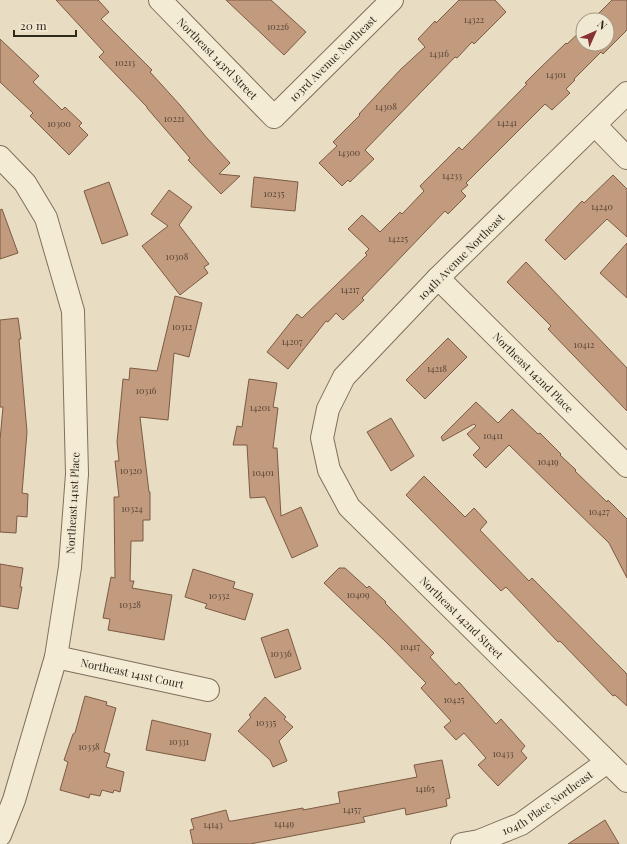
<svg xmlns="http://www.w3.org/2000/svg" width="627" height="844" viewBox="0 0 627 844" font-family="'Playfair Display',serif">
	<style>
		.building { fill: #c29a7d; stroke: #7c5b44 }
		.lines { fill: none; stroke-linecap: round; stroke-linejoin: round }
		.minor-casing { stroke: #806f5c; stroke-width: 24 }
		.minor { stroke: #f4ebd4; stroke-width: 22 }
		.labels { text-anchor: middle; stroke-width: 3; stroke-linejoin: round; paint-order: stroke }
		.number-label { font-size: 9px; fill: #554436 }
		.street-label { font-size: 11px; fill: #31281e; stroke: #f0e8d1 }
	</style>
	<rect width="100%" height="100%" fill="#e8ddc2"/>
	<path class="building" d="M 56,0 L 98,0 L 109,12 L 101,19 L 152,70 L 150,72 L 180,105 L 206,137 L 230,163 L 219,174 L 240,176 L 221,194 L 188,160 L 190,158 L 147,108 L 147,107 L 99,57 L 104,52 Z
		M 226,0 L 271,0 L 306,32 L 284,55 Z
		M 459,0 L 495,0 L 506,12 L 474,44 L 472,42 L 457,58 L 455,57 L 365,150 L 374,159 L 350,182 L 348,180 L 342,186 L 319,163 L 337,146 L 333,142 L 360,115 L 359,114 L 401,69 L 425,47 L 418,39 L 435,21 L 436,23 Z
		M 612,0 L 627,0 L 627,30 L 603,54 L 601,52 L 574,79 L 575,80 L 566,89 L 570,93 L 552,110 L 545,104 L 466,183 L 468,185 L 461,191 L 466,196 L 448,214 L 445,211 L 362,298 L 364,300 L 343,320 L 336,313 L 328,322 L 326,321 L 288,369 L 267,352 L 297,314 L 302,318 L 367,255 L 365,253 L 369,249 L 348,229 L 362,215 L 380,232 L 400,212 L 402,214 L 424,191 L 420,186 L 459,147 L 462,150 L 527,84 L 525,83 L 538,70 L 566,43 L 567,44 L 583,29 L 583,44 L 607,44 L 607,20 L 592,20 Z
		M 0,39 L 39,76 L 33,82 L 62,110 L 65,107 L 82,123 L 79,126 L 88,135 L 69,155 L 30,116 L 33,113 L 0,82 Z
		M 613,175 L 627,189 L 627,237 L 607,219 L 565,260 L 545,240 L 582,201 L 584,203 Z
		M 254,177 L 298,182 L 295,211 L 251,207 Z
		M 109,182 L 128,235 L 102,244 L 84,191 Z
		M 169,190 L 192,207 L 179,225 L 209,264 L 204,267 L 208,273 L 180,295 L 142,246 L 168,226 L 151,214 Z
		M 2,209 L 18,253 L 0,259 L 0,210 Z
		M 627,243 L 627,298 L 600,273 Z
		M 526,262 L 627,368 L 627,411 L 548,329 L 551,326 L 507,282 Z
		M 175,296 L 202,303 L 189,357 L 174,353 L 168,420 L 140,417 L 149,492 L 150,492 L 150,520 L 143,520 L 143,541 L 131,541 L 130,581 L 134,581 L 132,588 L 172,595 L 164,640 L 108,630 L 110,619 L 103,618 L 111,577 L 115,578 L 114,497 L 119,497 L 115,461 L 119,461 L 117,442 L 123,379 L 129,380 L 130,368 L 157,371 Z
		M 18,318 L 21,339 L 19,339 L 27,432 L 22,493 L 28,494 L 27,517 L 17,516 L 16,533 L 0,532 L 0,440 L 3,407 L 0,407 L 0,320 Z
		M 448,338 L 467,357 L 425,399 L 406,380 Z
		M 249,379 L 277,383 L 273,407 L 278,408 L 273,448 L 277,448 L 281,516 L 301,507 L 318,546 L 292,558 L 265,497 L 250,498 L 247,445 L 233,445 L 237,426 L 242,427 Z
		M 476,402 L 498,423 L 512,409 L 538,434 L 540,433 L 561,454 L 560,455 L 576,470 L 575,471 L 607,502 L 608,500 L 627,519 L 627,578 L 609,543 L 509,445 L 486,468 L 473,455 L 480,448 L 467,434 L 476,426 L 474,424 L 443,441 L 441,437 Z
		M 391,418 L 414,456 L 391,471 L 367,432 Z
		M 424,476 L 465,517 L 474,508 L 487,522 L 480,530 L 529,581 L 532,578 L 534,580 L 627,674 L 627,706 L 615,695 L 613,696 L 560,641 L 558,642 L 506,587 L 501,591 L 406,495 Z
		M 0,564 L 23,568 L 20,587 L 22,587 L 18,609 L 0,606 Z
		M 339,568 L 345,568 L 367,588 L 369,586 L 386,602 L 385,603 L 434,653 L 430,657 L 456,685 L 459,682 L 496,724 L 501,719 L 525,746 L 521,751 L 527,758 L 498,786 L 478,765 L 486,758 L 464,733 L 456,740 L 444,727 L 451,721 L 421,688 L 426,683 L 386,642 L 324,583 Z
		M 193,569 L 235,582 L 233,588 L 253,594 L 245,620 L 205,608 L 207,604 L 185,597 Z
		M 288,629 L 301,669 L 275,678 L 261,638 Z
		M 85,696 L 107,702 L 106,705 L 116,708 L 104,752 L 110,754 L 106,767 L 124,772 L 120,792 L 114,790 L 113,793 L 102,790 L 100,796 L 90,794 L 89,798 L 60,790 L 68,762 L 64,760 L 73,734 L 75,733 Z
		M 265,697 L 286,717 L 284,719 L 293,727 L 279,741 L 287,761 L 273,767 L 270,760 L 238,731 L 251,717 L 249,715 Z
		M 152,720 L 211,734 L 205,761 L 146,750 Z
		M 442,760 L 450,798 L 446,799 L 447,806 L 406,815 L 405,808 L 363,817 L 365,822 L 250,844 L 193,844 L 190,830 L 194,829 L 191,819 L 226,810 L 229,821 L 232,821 L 303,808 L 303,810 L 340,803 L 338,792 L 417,777 L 414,765 Z
		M 605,820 L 619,844 L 568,844 Z"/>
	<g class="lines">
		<g class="minor-casing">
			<g id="minor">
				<path id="s1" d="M 160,0 L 274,117 L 392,0"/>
				<path id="s2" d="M 627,93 L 438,278 L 344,377 L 328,409 L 322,438 L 329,470 L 349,507 L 627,781"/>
				<path d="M 595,125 L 627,158"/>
				<path d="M 0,157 L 25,183 L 46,218 L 73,311 L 77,474 L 70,567 L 56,657 L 14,800 L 0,835"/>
				<path id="s3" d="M 438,278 L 627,466"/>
				<path id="s4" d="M 56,657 L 208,690"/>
				<path id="s5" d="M 462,844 L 479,841 L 521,824 L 607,762"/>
			</g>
		</g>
		<use href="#minor" class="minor"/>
	</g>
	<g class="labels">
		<g class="number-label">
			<text x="474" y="23">14322</text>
			<text x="278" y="30">10226</text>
			<text x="439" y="57">14316</text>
			<text x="125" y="66">10213</text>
			<text x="556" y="78">14301</text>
			<text x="386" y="110">14308</text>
			<text x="174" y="122">10221</text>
			<text x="507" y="126">14241</text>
			<text x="59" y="127">10300</text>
			<text x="349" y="156">14300</text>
			<text x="452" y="179">14233</text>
			<text x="274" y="197">10235</text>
			<text x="602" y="210">14240</text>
			<text x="398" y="242">14225</text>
			<text x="177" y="260">10308</text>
			<text x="350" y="293">14217</text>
			<text x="182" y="330">10312</text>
			<text x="292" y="345">14207</text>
			<text x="584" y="348">10412</text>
			<text x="437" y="372">14218</text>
			<text x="146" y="394">10316</text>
			<text x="260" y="411">14201</text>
			<text x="493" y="439">10411</text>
			<text x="548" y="465">10419</text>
			<text x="131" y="474">10320</text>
			<text x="263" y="476">10401</text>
			<text x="132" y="512">10324</text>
			<text x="599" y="515">10427</text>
			<text x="358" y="598">10409</text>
			<text x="219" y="599">10332</text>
			<text x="130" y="608">10328</text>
			<text x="410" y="650">10417</text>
			<text x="281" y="657">10336</text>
			<text x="454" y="703">10425</text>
			<text x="266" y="726">10335</text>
			<text x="179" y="745">10331</text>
			<text x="89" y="750">10338</text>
			<text x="503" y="757">10433</text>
			<text x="425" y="792">14165</text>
			<text x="352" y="813">14157</text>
			<text x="284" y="827">14149</text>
			<text x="213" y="828">14143</text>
		</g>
		<g class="street-label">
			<text dy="4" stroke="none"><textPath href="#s1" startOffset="82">Northeast 143rd Street</textPath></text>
			<text dy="4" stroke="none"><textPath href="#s1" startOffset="246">103rd Avenue Northeast</textPath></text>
			<text transform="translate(461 257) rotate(-45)" y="4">104th Avenue Northeast</text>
			<text dy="4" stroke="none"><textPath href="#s3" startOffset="134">Northeast 142nd Place</textPath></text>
			<text transform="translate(73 503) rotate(-87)" y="4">Northeast 141st Place</text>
			<text dy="4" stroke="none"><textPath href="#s2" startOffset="699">Northeast 142nd Street</textPath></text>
			<text dy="4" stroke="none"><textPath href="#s4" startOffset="78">Northeast 141st Court</textPath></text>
			<text dy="4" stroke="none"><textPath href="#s5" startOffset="96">104th Place Northeast</textPath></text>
		</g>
	</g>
	<g transform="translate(595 32) rotate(45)"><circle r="19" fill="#f0e8d1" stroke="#a49b89"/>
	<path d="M0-3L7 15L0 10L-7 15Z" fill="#883333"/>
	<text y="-6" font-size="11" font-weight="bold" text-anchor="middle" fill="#31281e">N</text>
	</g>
	<path d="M14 30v6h62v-6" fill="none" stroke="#31281e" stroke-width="2"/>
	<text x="20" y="30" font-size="12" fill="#31281e" stroke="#f0e8d1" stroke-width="3" paint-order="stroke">20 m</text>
</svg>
